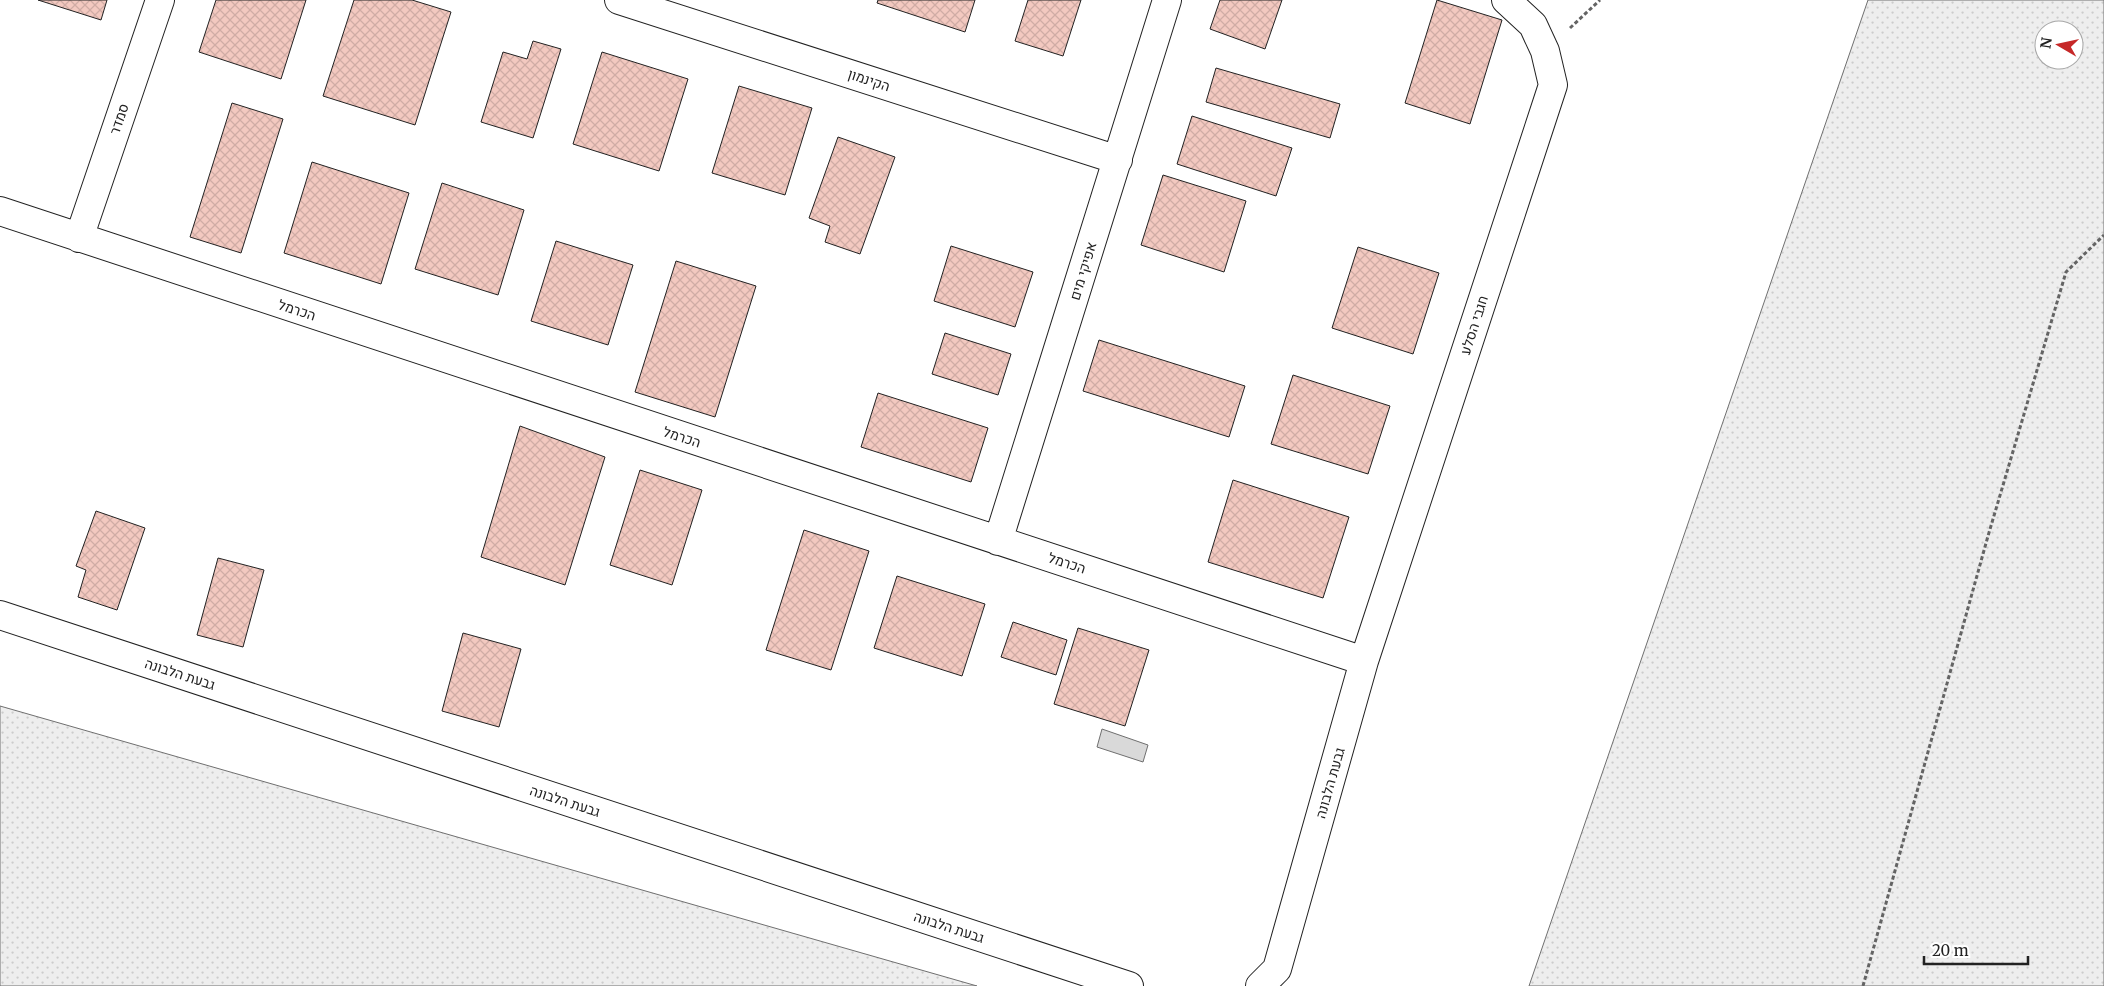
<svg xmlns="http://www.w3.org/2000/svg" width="2104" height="986" viewBox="0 0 2104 986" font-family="Merriweather,Heebo,serif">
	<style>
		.grass { fill: url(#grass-dots); stroke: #6f6f6f; fill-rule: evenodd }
		.water { fill: #d9d9d9; stroke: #6f6f6f }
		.building { fill: url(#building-cross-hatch); stroke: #222 }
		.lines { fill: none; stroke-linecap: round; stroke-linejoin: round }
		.minor-casing { stroke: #222; stroke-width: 30 }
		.path { stroke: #646464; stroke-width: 3; stroke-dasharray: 4 2.5; stroke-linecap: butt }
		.minor { stroke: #fff; stroke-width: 28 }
		.labels { text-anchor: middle; stroke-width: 4; stroke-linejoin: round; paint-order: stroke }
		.street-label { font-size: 14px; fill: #222; stroke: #fff }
	</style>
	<defs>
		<pattern id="grass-dots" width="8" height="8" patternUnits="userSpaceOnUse" patternTransform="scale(1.25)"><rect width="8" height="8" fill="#eee"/><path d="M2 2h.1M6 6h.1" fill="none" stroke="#ccc" stroke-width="1.8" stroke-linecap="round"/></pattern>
		<pattern id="building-cross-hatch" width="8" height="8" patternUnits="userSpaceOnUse" patternTransform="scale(1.25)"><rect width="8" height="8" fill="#f3c9c0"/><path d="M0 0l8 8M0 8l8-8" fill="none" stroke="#d0aca5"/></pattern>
	</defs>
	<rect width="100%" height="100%" fill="#fff"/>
	<path class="grass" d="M 1868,0 L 2104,0 L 2104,986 L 1529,986 ZM 2044,30 L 2074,30 L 2074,60 L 2044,60 Z
		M 0,706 L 977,986 L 0,986 Z"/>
	<path class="water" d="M 1102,729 L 1148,745 L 1143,762 L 1097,747 Z"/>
	<path class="building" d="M 38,0 L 107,0 L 101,20 Z
		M 216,0 L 306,0 L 281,79 L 199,52 Z
		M 354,0 L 412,0 L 451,12 L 415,125 L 323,96 Z
		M 878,0 L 975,0 L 965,32 L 877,3 Z
		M 1028,0 L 1081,0 L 1063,56 L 1015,41 Z
		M 1220,0 L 1282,0 L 1265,49 L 1210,29 Z
		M 1437,0 L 1502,20 L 1470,124 L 1405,103 Z
		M 533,41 L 561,49 L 533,138 L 481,122 L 503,52 L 527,59 Z
		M 602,52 L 688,79 L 659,171 L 573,144 Z
		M 1216,68 L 1340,104 L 1330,138 L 1206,102 Z
		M 739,86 L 812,108 L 785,195 L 712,173 Z
		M 232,103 L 283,119 L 241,253 L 190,237 Z
		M 1192,116 L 1292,148 L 1276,196 L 1177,164 Z
		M 838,137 L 895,157 L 860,254 L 825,242 L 830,226 L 809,218 Z
		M 312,162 L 409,193 L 381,284 L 284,253 Z
		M 1163,175 L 1246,201 L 1224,272 L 1141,245 Z
		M 442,183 L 524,210 L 498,295 L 415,269 Z
		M 556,241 L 633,265 L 608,345 L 531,321 Z
		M 951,246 L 1033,272 L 1015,327 L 934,301 Z
		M 1358,247 L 1439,273 L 1413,354 L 1332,328 Z
		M 676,261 L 756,286 L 715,417 L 635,392 Z
		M 945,333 L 1011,354 L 998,395 L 932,374 Z
		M 1099,340 L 1245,386 L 1229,437 L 1083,391 Z
		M 1293,375 L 1390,406 L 1368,474 L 1271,444 Z
		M 878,393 L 988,428 L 971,482 L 861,447 Z
		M 520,426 L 605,457 L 565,585 L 481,557 Z
		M 640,470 L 702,490 L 672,585 L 610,565 Z
		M 1233,480 L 1349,517 L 1323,598 L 1208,562 Z
		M 96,511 L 145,528 L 117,610 L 78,597 L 86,570 L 76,566 Z
		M 804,530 L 869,551 L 831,670 L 766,650 Z
		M 218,558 L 264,570 L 243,647 L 197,635 Z
		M 897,576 L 985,604 L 962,676 L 874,648 Z
		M 1013,622 L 1067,640 L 1056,675 L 1001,657 Z
		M 1078,628 L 1149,650 L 1125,726 L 1054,704 Z
		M 463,633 L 521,649 L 499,727 L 442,711 Z"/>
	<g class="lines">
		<g class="minor-casing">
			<path id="minor" d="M 619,0 L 1118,160
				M 0,211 L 1364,661
				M 79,238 L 160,0
				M 998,541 L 1167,0
				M 0,615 L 1129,986
				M 1260,986 L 1277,969 L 1364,661 L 1553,85 L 1545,51 L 1533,25 L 1506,0"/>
		</g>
		<path class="path" d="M 1570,28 L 1600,0
			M 1863,986 L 1988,536 L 2066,272 L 2104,235"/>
		<use href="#minor" class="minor"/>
	</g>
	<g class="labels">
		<g class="street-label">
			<text transform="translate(869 80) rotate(18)" y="5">הקינמון</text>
			<text transform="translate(119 119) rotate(-71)" y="5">סמדר</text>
			<text transform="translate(1083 271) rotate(-73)" y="5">אפיקי מים</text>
			<text transform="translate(297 310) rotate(18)" y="5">הכרמל</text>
			<text transform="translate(1474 325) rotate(-72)" y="5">חגבי הסלע</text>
			<text transform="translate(682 437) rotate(18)" y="5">הכרמל</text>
			<text transform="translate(1067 563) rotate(18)" y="5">הכרמל</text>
			<text transform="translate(180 674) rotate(18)" y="5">גבעת הלבונה</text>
			<text transform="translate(1330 783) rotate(-74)" y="5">גבעת הלבונה</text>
			<text transform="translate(565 801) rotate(18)" y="5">גבעת הלבונה</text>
			<text transform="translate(949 927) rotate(18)" y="5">גבעת הלבונה</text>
		</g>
	</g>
	<g transform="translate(2059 45) rotate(279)"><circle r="24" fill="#ffffff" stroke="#a7a7a7"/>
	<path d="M0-4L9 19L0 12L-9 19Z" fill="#c62828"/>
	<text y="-8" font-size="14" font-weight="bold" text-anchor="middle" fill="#222222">N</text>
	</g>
	<path d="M1924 956v8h104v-8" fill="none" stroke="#222222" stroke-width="2.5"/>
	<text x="1932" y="956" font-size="15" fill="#222222" stroke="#ffffff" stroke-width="4" paint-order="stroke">20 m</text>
</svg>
